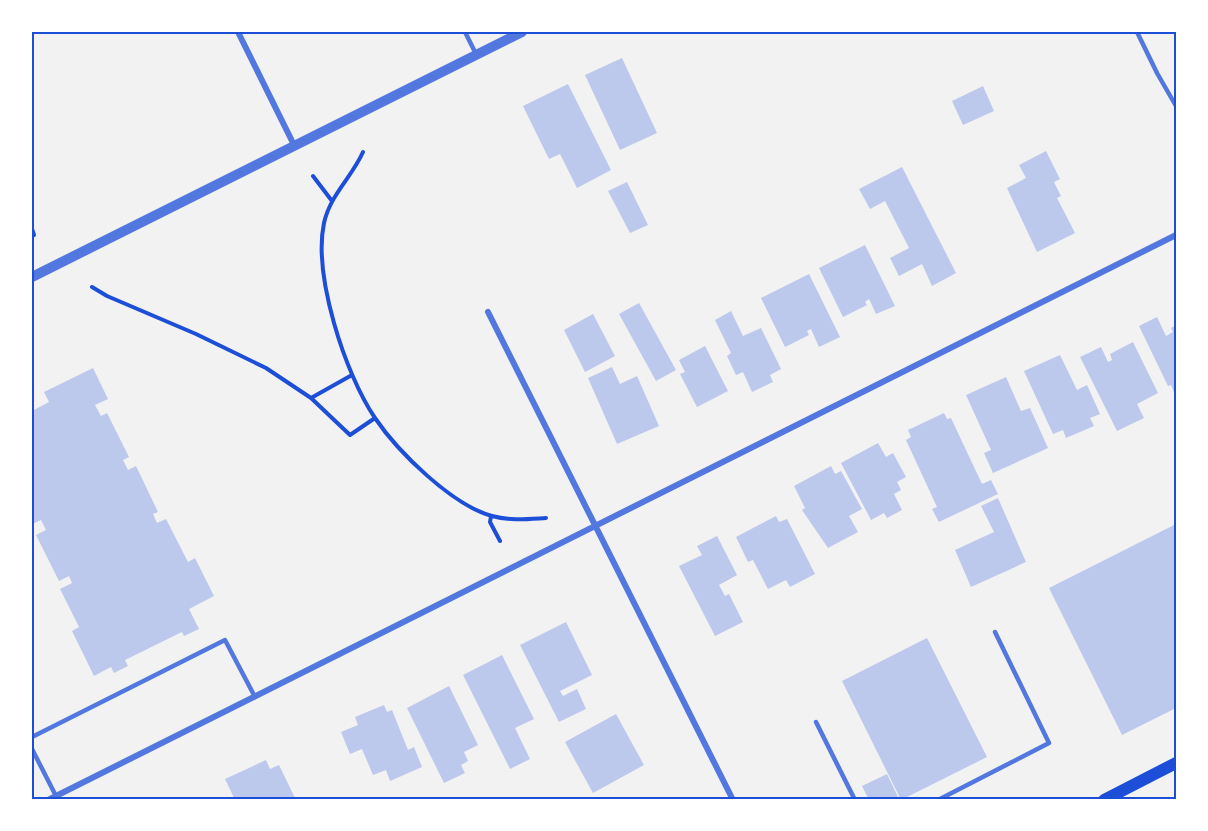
<svg xmlns="http://www.w3.org/2000/svg" width="1208" height="831" viewBox="0 0 1208 831" font-family="Poppins,sans-serif">
	<style>
		.building { fill: #bdc9ec }
		.lines { fill: none; stroke-linecap: round; stroke-linejoin: round }
		.path { stroke: #1d4ed8; stroke-width: 4 }
		.service { stroke: #5277de; stroke-width: 4.5 }
		.minor { stroke: #5277de; stroke-width: 6 }
		.tertiary { stroke: #5277de; stroke-width: 10 }
		.secondary { stroke: #1d4ed8; stroke-width: 12 }
		.neatline { fill: none; stroke: #1d4ed8; stroke-width: 2 }
	</style>
	<rect width="100%" height="100%" fill="#f2f2f2"/>
	<path class="building" d="M 622,58 L 657,133 L 620,150 L 585,75 Z
		M 568,84 L 611,170 L 577,188 L 560,154 L 549,159 L 523,106 Z
		M 983,86 L 994,111 L 963,125 L 952,101 Z
		M 1046,151 L 1060,179 L 1054,182 L 1061,196 L 1057,198 L 1075,233 L 1037,252 L 1007,188 L 1026,178 L 1019,165 Z
		M 902,167 L 956,273 L 932,286 L 922,264 L 899,276 L 890,258 L 909,248 L 885,201 L 870,209 L 859,189 Z
		M 627,182 L 648,225 L 630,233 L 608,191 Z
		M 865,245 L 895,306 L 876,314 L 869,299 L 865,302 L 867,305 L 843,317 L 819,268 Z
		M 809,274 L 840,337 L 819,347 L 811,329 L 807,331 L 809,335 L 785,347 L 761,298 Z
		M 639,303 L 676,370 L 656,381 L 619,314 Z
		M 731,311 L 743,336 L 761,328 L 781,369 L 770,375 L 773,382 L 752,392 L 743,372 L 736,375 L 727,356 L 731,353 L 715,320 Z
		M 593,314 L 615,356 L 585,372 L 564,330 Z
		M 1157,317 L 1166,336 L 1173,332 L 1171,328 L 1176,325 L 1176,397 L 1171,385 L 1168,386 L 1139,326 Z
		M 1133,342 L 1158,393 L 1137,404 L 1144,418 L 1117,431 L 1080,357 L 1101,347 L 1108,362 L 1112,360 L 1110,354 Z
		M 705,346 L 728,391 L 697,407 L 680,374 L 685,372 L 679,360 Z
		M 1060,355 L 1077,390 L 1087,385 L 1100,414 L 1090,418 L 1094,426 L 1066,438 L 1063,430 L 1053,434 L 1024,371 Z
		M 612,367 L 620,384 L 637,376 L 659,426 L 617,444 L 588,378 Z
		M 93,368 L 108,399 L 95,405 L 101,416 L 107,413 L 129,457 L 123,460 L 128,470 L 136,466 L 158,512 L 153,514 L 157,523 L 166,519 L 188,562 L 195,558 L 214,596 L 189,609 L 199,629 L 184,636 L 182,632 L 125,660 L 128,666 L 114,673 L 111,667 L 94,676 L 72,631 L 79,627 L 60,589 L 72,583 L 69,576 L 59,581 L 36,535 L 46,530 L 41,520 L 32,524 L 32,411 L 49,402 L 44,392 Z
		M 1006,377 L 1021,411 L 1030,408 L 1048,448 L 993,473 L 984,453 L 991,450 L 966,395 Z
		M 944,413 L 947,419 L 951,418 L 982,484 L 991,480 L 998,494 L 939,522 L 932,509 L 937,507 L 906,440 L 911,437 L 908,430 Z
		M 878,443 L 886,457 L 893,453 L 906,477 L 897,482 L 901,490 L 894,494 L 902,510 L 887,518 L 884,513 L 871,520 L 841,463 Z
		M 831,466 L 835,474 L 841,471 L 862,509 L 849,516 L 858,532 L 828,548 L 802,510 L 805,508 L 794,486 Z
		M 998,498 L 1026,562 L 971,587 L 955,550 L 994,532 L 981,506 Z
		M 776,516 L 779,522 L 787,519 L 815,574 L 790,587 L 786,580 L 768,589 L 753,560 L 748,562 L 736,537 Z
		M 1176,524 L 1176,708 L 1122,735 L 1049,588 Z
		M 717,536 L 737,575 L 719,585 L 725,596 L 729,594 L 743,622 L 715,636 L 679,566 L 702,555 L 697,546 Z
		M 566,622 L 592,675 L 560,691 L 563,696 L 577,689 L 586,709 L 559,722 L 520,645 Z
		M 927,638 L 987,757 L 901,800 L 842,681 Z
		M 502,655 L 534,719 L 515,728 L 530,759 L 510,769 L 463,675 Z
		M 449,686 L 478,745 L 464,752 L 468,761 L 461,765 L 465,773 L 444,783 L 407,708 Z
		M 384,705 L 387,712 L 392,710 L 408,750 L 414,747 L 422,767 L 390,781 L 386,770 L 373,775 L 362,749 L 350,754 L 341,732 L 358,725 L 355,717 Z
		M 616,714 L 644,765 L 593,793 L 565,742 Z
		M 266,760 L 270,769 L 279,765 L 296,800 L 235,800 L 225,779 Z
		M 887,774 L 899,799 L 869,800 L 862,786 Z"/>
	<g class="lines">
		<path class="path" d="M 363,152 C 352,177 330,195 324,223 C 313,275 345,374 375,418 C 398,452 452,505 492,516 C 510,521 528,519 546,518
			M 313,176 L 332,201
			M 32,229 L 34,235
			M 92,287 L 107,296 L 196,334 L 266,368 L 311,398 L 352,375
			M 311,398 L 350,435 L 375,418
			M 491,516 L 490,522 L 500,541"/>
		<path class="service" d="M 465,32 L 476,54
			M 1137,32 L 1157,73 L 1176,106
			M 816,722 L 855,800
			M 32,737 L 225,640 L 255,697
			M 32,749 L 56,796
			M 938,800 L 1049,743 L 995,632"/>
		<path class="minor" d="M 238,32 L 294,145
			M 488,312 L 733,800
			M 48,800 L 1176,235"/>
		<path class="tertiary" d="M 32,277 L 522,32"/>
		<path class="secondary" d="M 1104,800 L 1176,763"/>
	</g>
	<rect width="1208" height="831" fill="none" stroke="#ffffff" stroke-width="66"/>
	<rect x="33" y="33" width="1142" height="765" class="neatline"/>
</svg>
